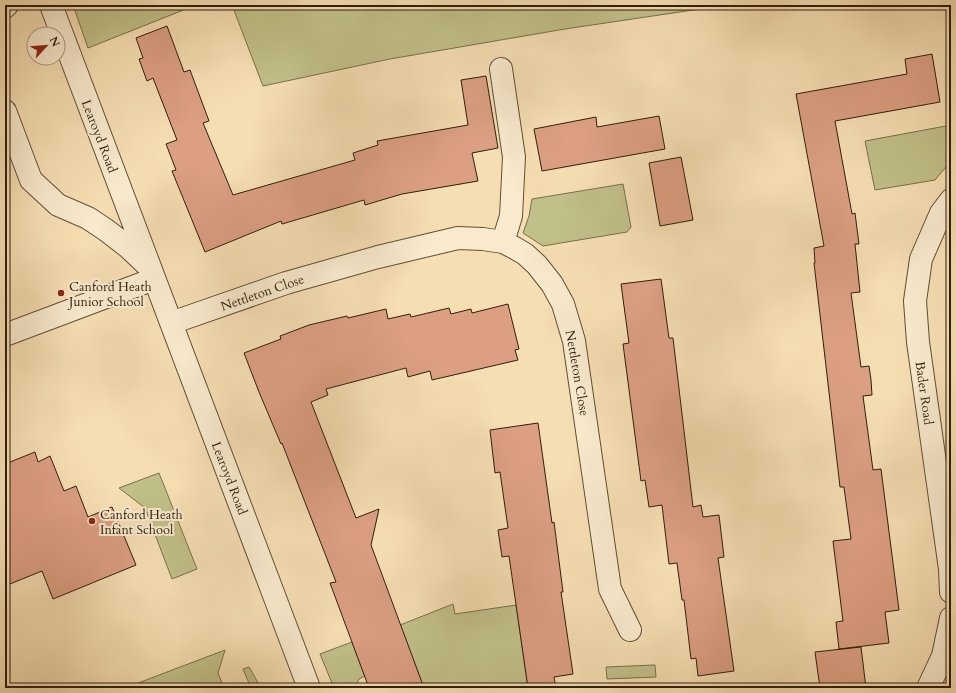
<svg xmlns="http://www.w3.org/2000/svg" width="956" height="693" viewBox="0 0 956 693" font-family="Cardo,serif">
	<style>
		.green { fill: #c1c089; stroke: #78704b }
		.building { fill: #dc9f82; stroke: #2e1f0d }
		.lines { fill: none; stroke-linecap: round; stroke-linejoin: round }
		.minor-casing { stroke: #604f36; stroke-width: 24 }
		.minor { stroke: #f9eace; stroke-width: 22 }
		.poi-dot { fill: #8f2418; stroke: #f9eace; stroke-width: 1.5 }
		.labels { text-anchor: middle; stroke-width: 4; stroke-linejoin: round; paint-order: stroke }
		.street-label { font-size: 13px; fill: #2e1f0d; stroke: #f9eace }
		.poi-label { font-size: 13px; fill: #2e1f0d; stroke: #f9eace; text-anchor: start }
	</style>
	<rect width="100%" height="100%" fill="#f6deb3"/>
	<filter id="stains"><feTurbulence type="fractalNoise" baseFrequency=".005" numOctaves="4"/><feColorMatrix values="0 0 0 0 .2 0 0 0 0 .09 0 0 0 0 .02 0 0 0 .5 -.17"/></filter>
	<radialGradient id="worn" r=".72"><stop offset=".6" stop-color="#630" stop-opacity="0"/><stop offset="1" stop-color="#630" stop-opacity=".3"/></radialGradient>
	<path class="green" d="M 73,5 L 196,5 L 88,48 Z
		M 232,5 L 720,5 L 712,8 L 693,10 L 565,29 L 390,59 L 263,86 Z
		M 946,126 L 951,131 L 951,161 L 935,180 L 875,190 L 865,141 Z
		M 623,184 L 631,227 L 627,232 L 543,246 L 523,233 L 529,216 L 532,199 Z
		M 159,473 L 197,569 L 172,579 L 145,508 L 119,488 Z
		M 453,604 L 455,614 L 516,605 L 528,688 L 424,688 L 400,625 Z
		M 352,642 L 365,676 L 359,679 L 355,688 L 334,688 L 320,654 Z
		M 225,650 L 218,673 L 224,688 L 125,688 Z
		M 655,665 L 656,677 L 607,679 L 606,667 Z
		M 249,667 L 261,688 L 251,688 L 243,669 Z"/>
	<path class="building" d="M 167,26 L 184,72 L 190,70 L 209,121 L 203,123 L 233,195 L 355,160 L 353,153 L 378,145 L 377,141 L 468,125 L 461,80 L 486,76 L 498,148 L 472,153 L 478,181 L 402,194 L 365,205 L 364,200 L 282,224 L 281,221 L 205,252 L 172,171 L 176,170 L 166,144 L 177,140 L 153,78 L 147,81 L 139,59 L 143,58 L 136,38 Z
		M 932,54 L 940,102 L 835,121 L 852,214 L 855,213 L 859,244 L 855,244 L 860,292 L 851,293 L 861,367 L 869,366 L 871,380 L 872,395 L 863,396 L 873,470 L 881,469 L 899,610 L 885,612 L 889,643 L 839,649 L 836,622 L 843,621 L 833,541 L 851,539 L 844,487 L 840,487 L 814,263 L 815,263 L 814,248 L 824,246 L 796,94 L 907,74 L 905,59 Z
		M 659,116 L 665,149 L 542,171 L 534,129 L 596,117 L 597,127 Z
		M 681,157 L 693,220 L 660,226 L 649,163 Z
		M 661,279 L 669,338 L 673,338 L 693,507 L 701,505 L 703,517 L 719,515 L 724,557 L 718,558 L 734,671 L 698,676 L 696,658 L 691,659 L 684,600 L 682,600 L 677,563 L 669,564 L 662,505 L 649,507 L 645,480 L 641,481 L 623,344 L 629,343 L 621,284 Z
		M 508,304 L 519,349 L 515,350 L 518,360 L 432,380 L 430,371 L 408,377 L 406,368 L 326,389 L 328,395 L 311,402 L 356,518 L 379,509 L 371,545 L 424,688 L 369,688 L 330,583 L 336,582 L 282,443 L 281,444 L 259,392 L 244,353 L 281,339 L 280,336 L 309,325 L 347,316 L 348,318 L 386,309 L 388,319 L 410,314 L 411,317 L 449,308 L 451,314 L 471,309 L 472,313 Z
		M 538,423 L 552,523 L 554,522 L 563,592 L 561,592 L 573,674 L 554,677 L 556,688 L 528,688 L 509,556 L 502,557 L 498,530 L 508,528 L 500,472 L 495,473 L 490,430 Z
		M 35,452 L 38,462 L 50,456 L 64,491 L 76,486 L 88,517 L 112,507 L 136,565 L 53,599 L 42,571 L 5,586 L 5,464 Z
		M 861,647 L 866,688 L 820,688 L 815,652 Z"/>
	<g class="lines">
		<g class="minor-casing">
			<path id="minor" d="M 51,5 L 309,688
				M 5,7 L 7,5
				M 501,69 L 514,157 L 511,216 L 503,242
				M 5,111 L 31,180 L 58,205 L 88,218 L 106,230 L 128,247 L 146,264
				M 951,200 L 941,213 L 921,259 L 915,301 L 918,342 L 950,569 L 951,592
				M 171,323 L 286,283 L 378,257 L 458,238 L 483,239 L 503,242 L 513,247 L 525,254 L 537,265 L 552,284 L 563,304 L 574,341 L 610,589 L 630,630
				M 5,335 L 154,279
				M 928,688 L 943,656 L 951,618"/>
		</g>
		<use href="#minor" class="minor"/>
	</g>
	<g class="poi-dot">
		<circle cx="61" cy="293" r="4"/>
		<circle cx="92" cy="521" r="4"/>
	</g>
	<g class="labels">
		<g class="street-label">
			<text transform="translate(100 136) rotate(69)" y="5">Learoyd Road</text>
			<text transform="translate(262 292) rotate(-19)" y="5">Nettleton Close</text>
			<text transform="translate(578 373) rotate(80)" y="5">Nettleton Close</text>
			<text transform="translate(925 393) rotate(82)" y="5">Bader Road</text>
			<text transform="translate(230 478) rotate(69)" y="5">Learoyd Road</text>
		</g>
		<g class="poi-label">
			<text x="69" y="291">Canford Heath<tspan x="69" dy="15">Junior School</tspan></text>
			<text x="100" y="519">Canford Heath<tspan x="100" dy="15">Infant School</tspan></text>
		</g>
	</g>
	<rect width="956" height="693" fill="none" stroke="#f6deb3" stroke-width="20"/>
	<rect x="6" y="6" width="944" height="681" fill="none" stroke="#2e1f0d" stroke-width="2"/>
	<rect x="10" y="10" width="936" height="673" fill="none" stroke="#2e1f0d"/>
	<g transform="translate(46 46) rotate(64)"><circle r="19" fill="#f9eace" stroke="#a89981"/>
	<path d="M0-3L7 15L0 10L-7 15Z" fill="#8f2418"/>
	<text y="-6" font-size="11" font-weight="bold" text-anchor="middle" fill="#2e1f0d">N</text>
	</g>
	<rect width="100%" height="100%" filter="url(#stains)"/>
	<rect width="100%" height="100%" fill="url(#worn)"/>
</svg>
